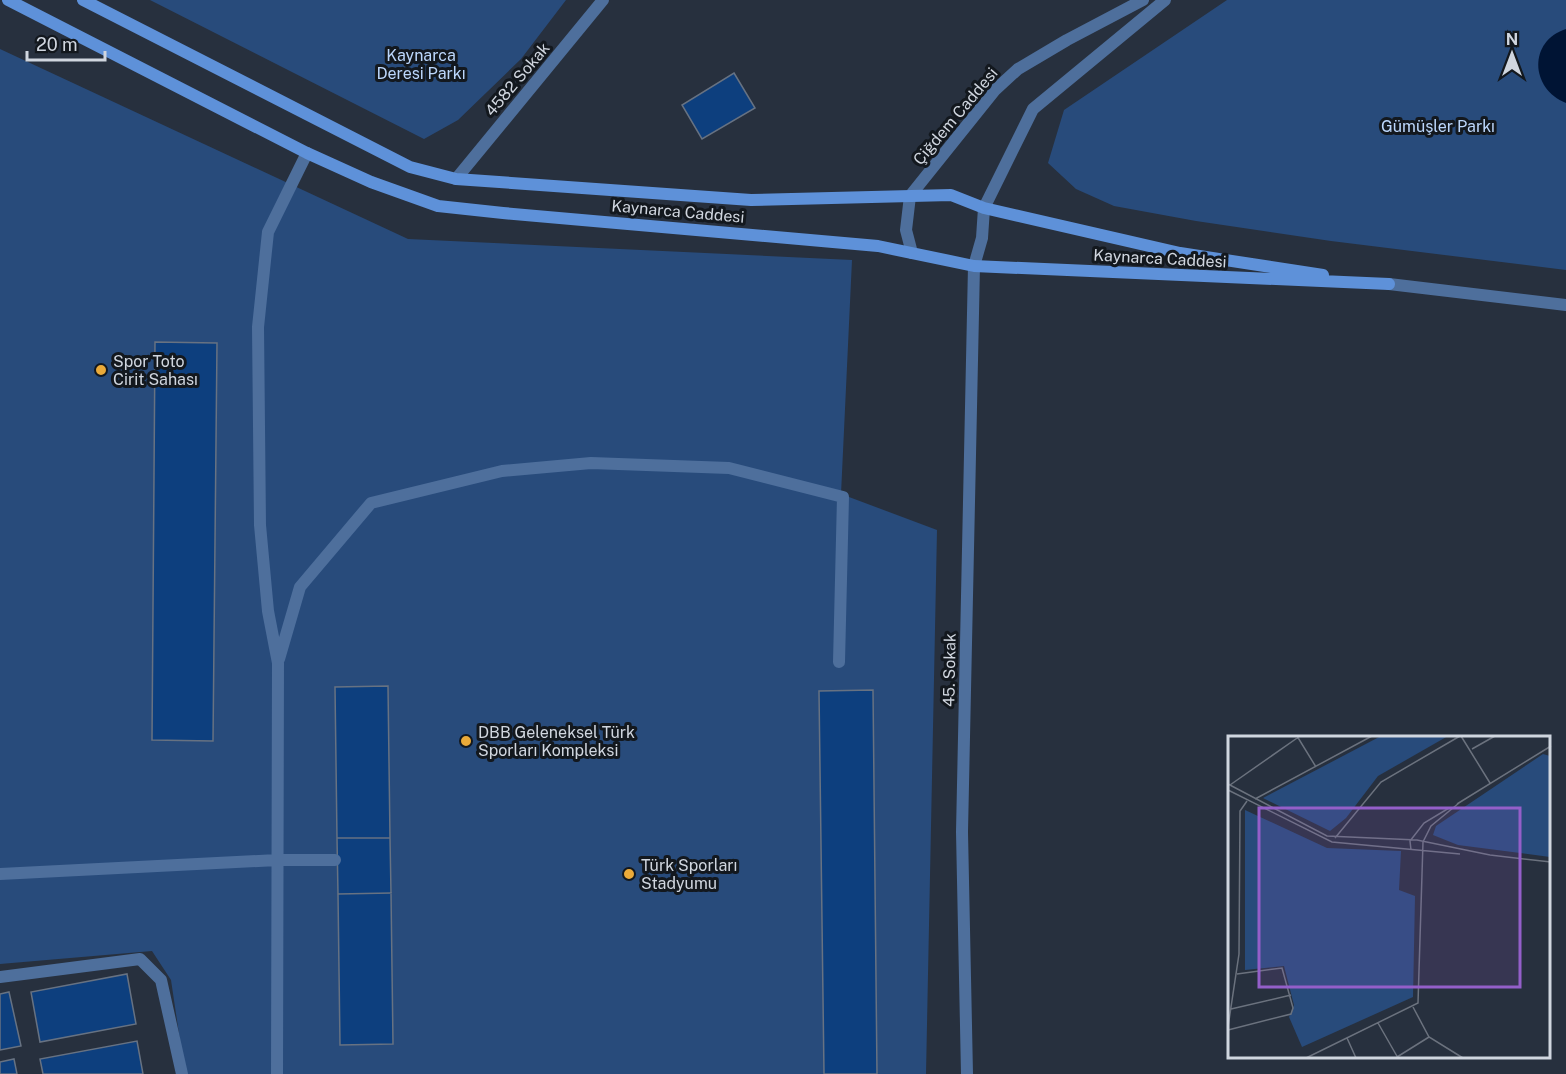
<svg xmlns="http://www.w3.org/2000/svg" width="1566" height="1074" viewBox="0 0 1566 1074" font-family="'Public Sans',sans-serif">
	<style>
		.green { fill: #284b7b }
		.water { fill: #001434 }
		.building { fill: #0d3f7e; stroke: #677282; stroke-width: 1.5 }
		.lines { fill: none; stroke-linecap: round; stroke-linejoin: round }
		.service { stroke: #4e6f9c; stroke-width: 12 }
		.minor { stroke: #4e6f9c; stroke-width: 12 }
		.tertiary { stroke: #4e6f9c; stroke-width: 12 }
		.secondary { stroke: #5e91d9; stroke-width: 12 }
		.poi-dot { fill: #ebaa39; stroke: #13181e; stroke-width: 2 }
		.labels { text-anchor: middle; stroke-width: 6; stroke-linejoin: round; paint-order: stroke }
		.park-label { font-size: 16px; fill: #bcd7fc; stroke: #13181e }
		.street-label { font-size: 16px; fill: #d0d6df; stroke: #13181e }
		.poi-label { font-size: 16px; fill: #d0d6df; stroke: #13181e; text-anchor: start }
		.inset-road { fill: none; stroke: #6b727e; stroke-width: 1.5 }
		.view { fill: #945fc9; fill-opacity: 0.15; stroke: #945fc9; stroke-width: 3 }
		.inset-edge { fill: none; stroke: #d0d6df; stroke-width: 3 }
	</style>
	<rect width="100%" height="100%" fill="#27303e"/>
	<path class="green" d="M 150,0 L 566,0 L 521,59 L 458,120 L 424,139 Z
		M 1227,0 L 1566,0 L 1566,270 L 1331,241 L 1196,221 L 1114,206 L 1076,189 L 1048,163 L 1064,110 Z
		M 0,49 L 408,239 L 852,260 L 841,494 L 937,530 L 926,1074 L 185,1074 L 171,980 L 152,951 L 0,964 Z"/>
	<path class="water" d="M 1566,29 L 1566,103 C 1530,89 1528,41 1566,29 Z"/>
	<path class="building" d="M 734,73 L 755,108 L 702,139 L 682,105 Z
		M 155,342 L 217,343 L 213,741 L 152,740 Z
		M 388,686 L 390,838 L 337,838 L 335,687 Z
		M 873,690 L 877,1074 L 824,1074 L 819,691 Z
		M 337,838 L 390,838 L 391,893 L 338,894 Z
		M 391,893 L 393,1044 L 340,1045 L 338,894 Z
		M 127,974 L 136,1024 L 40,1042 L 31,992 Z
		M 9,992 L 21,1046 L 0,1050 L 0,994 Z
		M 137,1041 L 143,1074 L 43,1074 L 40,1059 Z
		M 14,1059 L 17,1074 L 0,1074 L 0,1062 Z"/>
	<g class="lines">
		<path class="service" d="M 279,659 L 300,587 L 371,503 L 502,471 L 591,463 L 729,468 L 843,497 L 839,662
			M 0,874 L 277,860 L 335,860
			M 277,1074 L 278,663 L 268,611 L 260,525 L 258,327 L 268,232 L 307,153"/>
		<path class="minor" d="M 456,179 L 603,0
			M 0,977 L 140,959 L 161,980 L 182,1074
			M 967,1074 L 962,832 L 974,266"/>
		<path class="tertiary" d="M 912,253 L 906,230 L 910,196 L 995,90 L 1018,69 L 1067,40 L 1143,0
			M 974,266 L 982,238 L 984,208 L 1033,109 L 1165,0
			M 1389,284 L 1566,305"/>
		<path class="secondary" d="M 8,0 L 307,153 L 371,182 L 438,206 L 503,213 L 878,246 L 974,266 L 1389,284
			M 83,0 L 410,167 L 456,179 L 751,200 L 951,195 L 984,208 L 1180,253 L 1323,275"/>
	</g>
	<g class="poi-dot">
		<circle cx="101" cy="370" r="6"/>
		<circle cx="466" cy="741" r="6"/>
		<circle cx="629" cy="874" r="6"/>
	</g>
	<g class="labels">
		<g class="park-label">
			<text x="421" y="61">Kaynarca<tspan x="421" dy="18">Deresi Parkı</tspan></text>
			<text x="1438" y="132">Gümüşler Parkı</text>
		</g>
		<g class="street-label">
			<text transform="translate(517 79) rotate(-50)" y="6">4582 Sokak</text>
			<text transform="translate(955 116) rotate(-50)" y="6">Çiğdem Caddesi</text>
			<text transform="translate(678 211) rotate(5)" y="6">Kaynarca Caddesi</text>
			<text transform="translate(1160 258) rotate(3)" y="6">Kaynarca Caddesi</text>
			<text transform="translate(949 670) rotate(-89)" y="6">45. Sokak</text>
		</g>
		<g class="poi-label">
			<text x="113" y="367">Spor Toto<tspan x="113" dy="18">Cirit Sahası</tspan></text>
			<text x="478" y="738">DBB Geleneksel Türk<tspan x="478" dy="18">Sporları Kompleksi</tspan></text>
			<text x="641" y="871">Türk Sporları<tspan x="641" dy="18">Stadyumu</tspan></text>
		</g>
	</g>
	<g transform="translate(1228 736)">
		<rect width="322" height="322" fill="#27303e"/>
		<path d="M 153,0 L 220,0 L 150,40 L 118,82 L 102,95 L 35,62 ZM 315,18 L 322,20 L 322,121 L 230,109 L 205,99 L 208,90 ZM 17,74 L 99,112 L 173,115 L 171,154 L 187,160 L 185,261 L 74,311 L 61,281 L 66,269 L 56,230 L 17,234 Z" fill="#284b7b"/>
		<path class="inset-road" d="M 69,0 L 88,31M 233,0 L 262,47M 244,13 L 267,0M 0,48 L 99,100 L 189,104 L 262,119M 2,49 L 72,0M 0,54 L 104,106 L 232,118M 27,63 L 144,0M 229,68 L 323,10M 107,102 L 153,46 L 232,0M 183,114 L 182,105 L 196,87 L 221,72M 262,119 L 323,126M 185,271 L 201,301 L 235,322M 3,273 L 63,259M 150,287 L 170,322M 0,291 L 11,218 L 12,75 L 19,65M 0,294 L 63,278 L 65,272 L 54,232 L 9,238M 119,302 L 128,322M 169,321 L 201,301M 78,322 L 190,267 L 195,106 L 203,90 L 231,67"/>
		<path class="view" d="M 31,72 L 292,72 L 292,251 L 31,251 Z"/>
		<rect width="322" height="322" class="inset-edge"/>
	</g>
	<g transform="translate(1512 54)" stroke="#13181e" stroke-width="4.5" paint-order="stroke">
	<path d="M0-4.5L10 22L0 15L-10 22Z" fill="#d0d6df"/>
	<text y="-9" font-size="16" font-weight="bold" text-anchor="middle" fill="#d0d6df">N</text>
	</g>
	<path d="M27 51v9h78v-9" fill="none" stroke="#d0d6df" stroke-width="3"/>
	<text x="36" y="51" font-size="18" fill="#d0d6df" stroke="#13181e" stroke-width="4.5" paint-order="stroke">20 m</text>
</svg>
